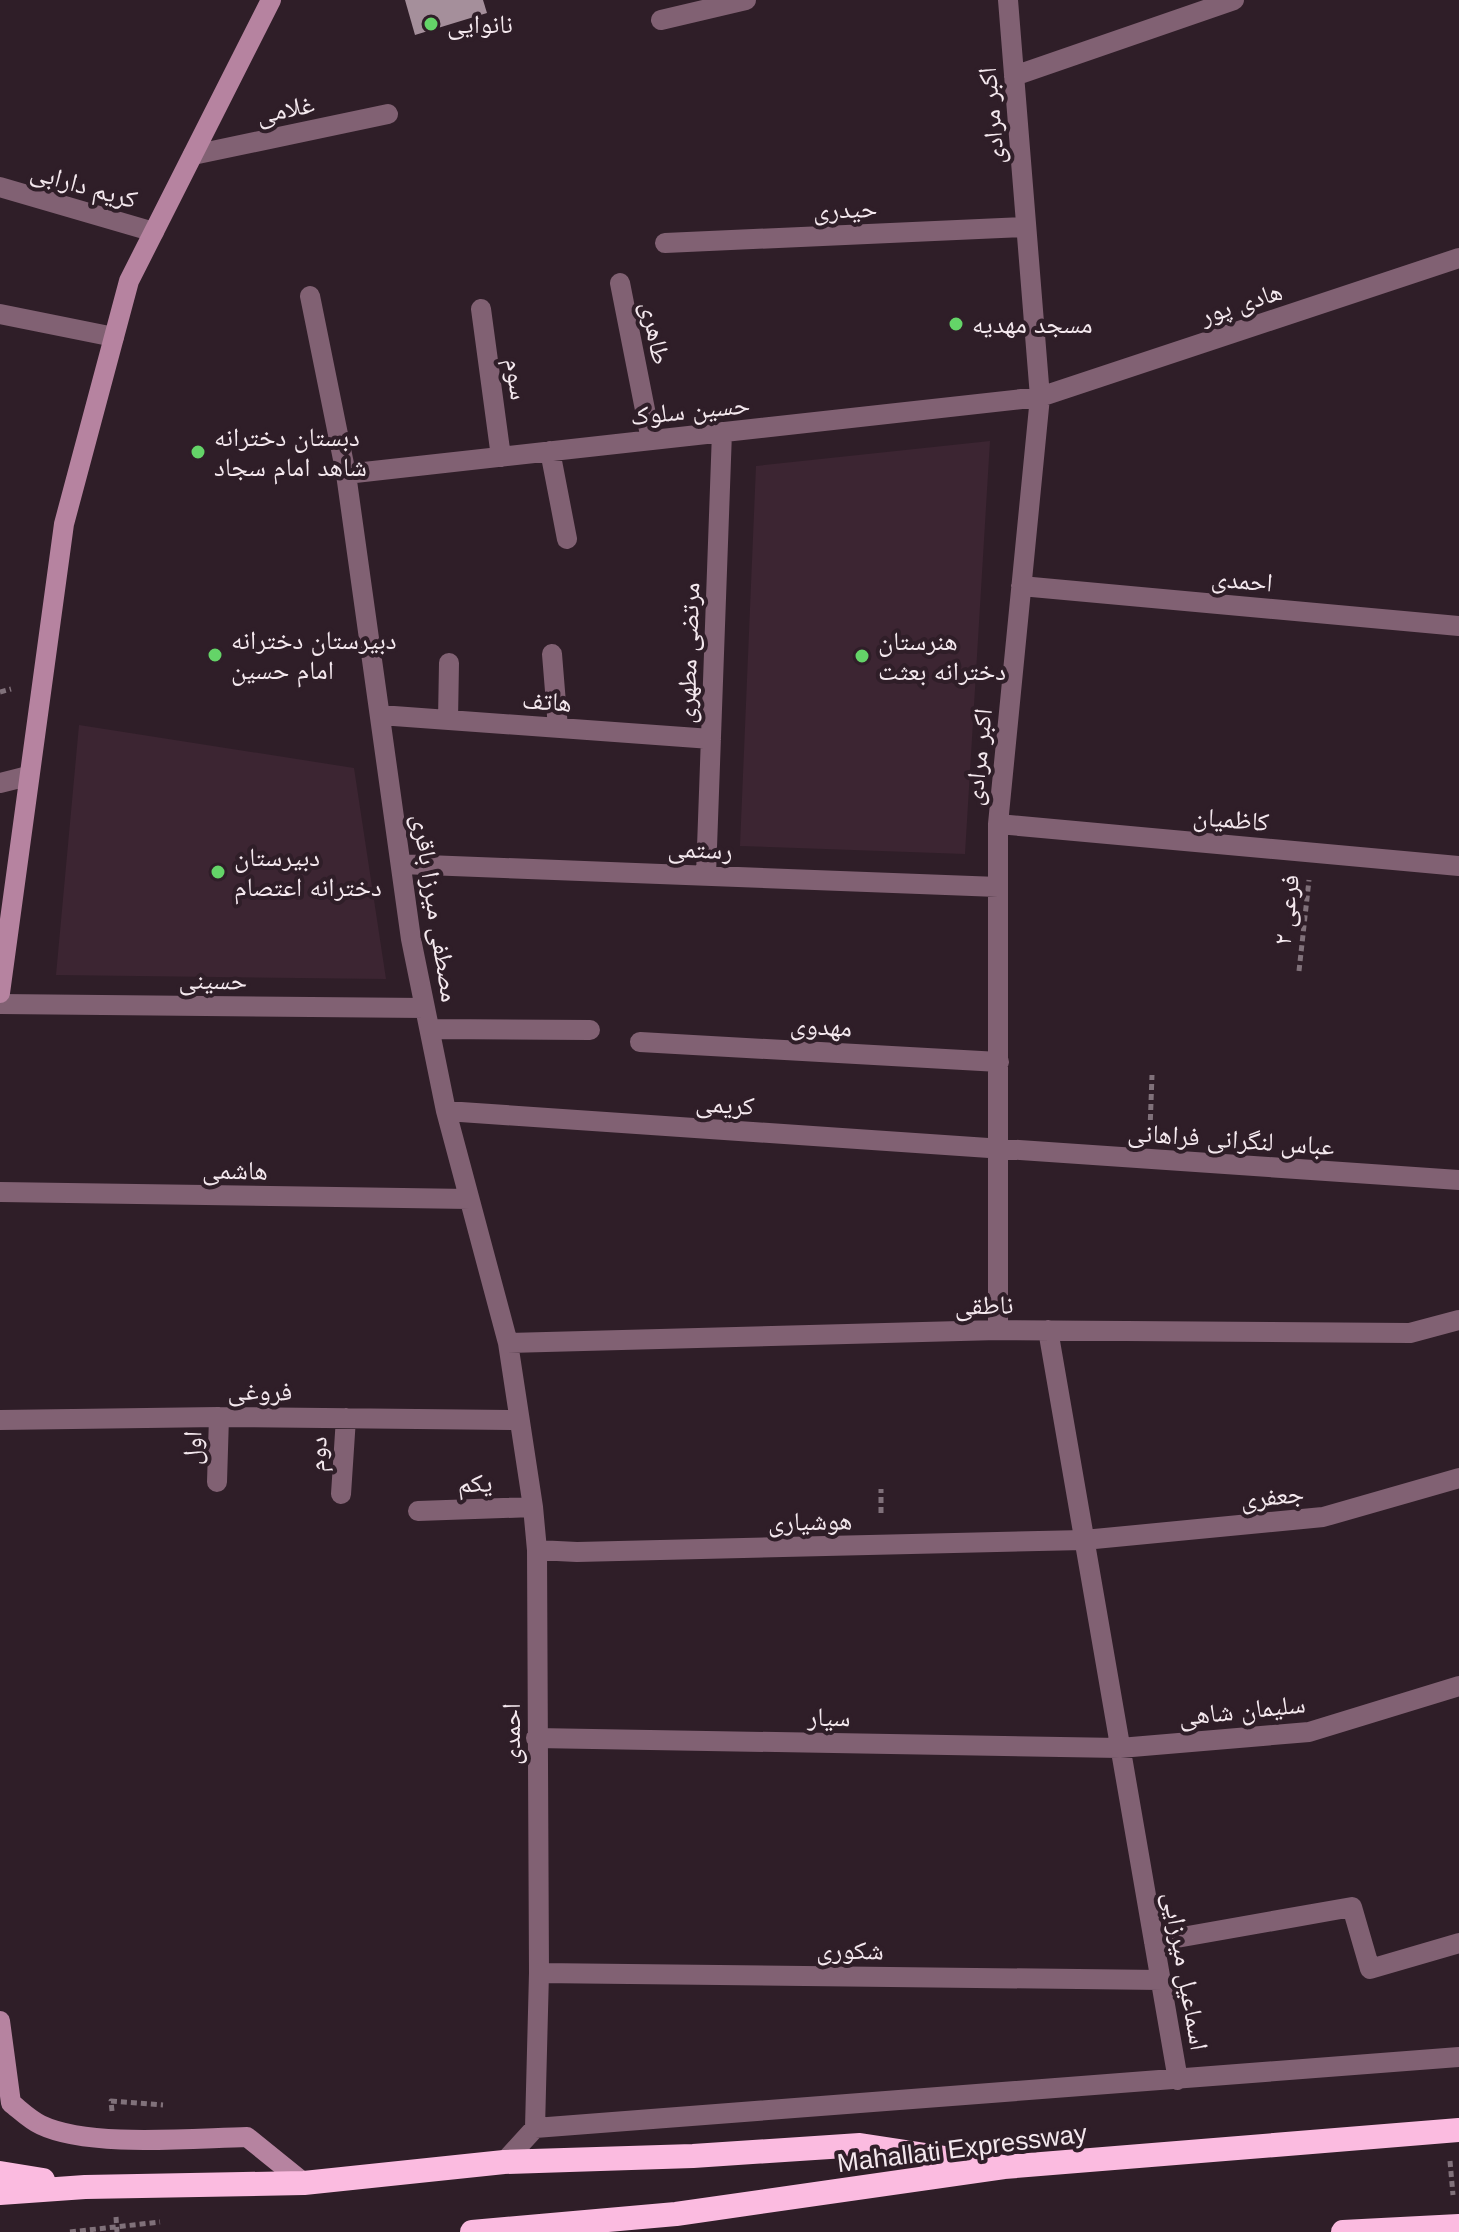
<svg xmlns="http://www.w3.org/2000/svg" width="1459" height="2232" viewBox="0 0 1459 2232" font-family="Helvetica,'Noto Naskh Arabic',sans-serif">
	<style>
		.built { fill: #3c2532 }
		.building { fill: #a58f9b }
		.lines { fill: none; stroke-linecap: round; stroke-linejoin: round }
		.path { stroke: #80717a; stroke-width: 5; stroke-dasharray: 6 4; stroke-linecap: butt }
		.street { stroke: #816173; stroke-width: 20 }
		.secondary { stroke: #b683a0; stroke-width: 20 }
		.highway { stroke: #fbbbe0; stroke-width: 24 }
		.poi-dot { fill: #64d468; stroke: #2f1e28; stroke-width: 3 }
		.labels { text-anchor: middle; stroke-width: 8; stroke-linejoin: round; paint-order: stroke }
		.poi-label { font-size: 26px; fill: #f4e8ee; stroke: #2f1e28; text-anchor: start }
		.street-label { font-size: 26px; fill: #f4e8ee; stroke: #2f1e28 }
	</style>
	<rect width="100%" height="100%" fill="#2f1e28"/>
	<path class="built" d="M 990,441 L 965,854 L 740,846 L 756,466 Z
		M 79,725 L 354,768 L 386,979 L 56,975 Z"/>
	<path class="building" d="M 405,0 L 483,0 L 487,13 L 415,35 Z"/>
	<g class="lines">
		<path class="path" d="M 0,692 L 11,689
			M 1299,971 L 1309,880
			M 1150,1130 L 1152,1075
			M 881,1513 L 881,1489
			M 112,2111 L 111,2101 L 163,2105
			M 1450,2161 L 1453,2195
			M 116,2217 L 117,2232
			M 70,2232 L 160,2222"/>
		<path class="street" d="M 661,20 L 746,0
			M 1014,76 L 1234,0
			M 193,155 L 388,114
			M 0,187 L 154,232
			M 665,243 L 1026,227
			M 620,283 L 651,440
			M 310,296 L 346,474 L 411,939 L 446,1111 L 508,1343 L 533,1507 L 537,1550 L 539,1973 L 535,2128
			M 481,309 L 501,457
			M 0,314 L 114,337
			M 550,451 L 567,539
			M 346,474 L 1040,397 L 1459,258
			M 1021,586 L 1459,626
			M 552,654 L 558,728
			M 380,715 L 711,739
			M 448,720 L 449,663
			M 0,783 L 28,776
			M 998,824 L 1459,866
			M 401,864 L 998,887
			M 706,875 L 722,432
			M 0,1004 L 425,1008
			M 430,1029 L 590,1030
			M 640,1042 L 999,1062
			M 446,1111 L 1459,1180
			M 0,1192 L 469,1199
			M 998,1330 L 998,824 L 1040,397 L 1008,0
			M 1048,1330 L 1178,2080
			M 508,1343 L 998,1330 L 1410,1333 L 1459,1320
			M 0,1420 L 219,1417 L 519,1420
			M 217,1482 L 219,1417
			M 341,1494 L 346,1418
			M 418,1511 L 533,1507
			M 537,1550 L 577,1552 L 1084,1540 L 1323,1517 L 1459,1478
			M 536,1738 L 1120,1748 L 1309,1732 L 1459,1686
			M 1154,1942 L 1352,1907 L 1370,1969 L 1459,1943
			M 539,1973 L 1161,1980
			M 535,2128 L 1459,2057
			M 504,2162 L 535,2128"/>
		<path class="secondary" d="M 0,993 L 64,524 L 129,281 L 271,0
			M 0,2021 L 11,2103 C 20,2110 30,2120 41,2125 C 89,2148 193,2138 247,2137 L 304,2183"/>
		<path class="highway" d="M 0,2173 L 43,2180
			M 0,2193 L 85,2187 L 304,2183 L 504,2162 L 693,2156 L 860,2145 L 1004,2167
			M 472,2232 L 676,2214 L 1004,2167 L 1459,2130
			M 1343,2232 L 1459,2226"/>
	</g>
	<g class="poi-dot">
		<circle cx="431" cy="24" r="8"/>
		<circle cx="956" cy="324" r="8"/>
		<circle cx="198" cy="452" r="8"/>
		<circle cx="215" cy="655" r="8"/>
		<circle cx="862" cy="656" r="8"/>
		<circle cx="218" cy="872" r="8"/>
	</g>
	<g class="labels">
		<g class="poi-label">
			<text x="447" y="33">نانوایی</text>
			<text x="972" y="333">مسجد مهدیه</text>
			<text x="214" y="446">دبستان دخترانه<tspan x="214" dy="30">شاهد امام سجاد</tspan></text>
			<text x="231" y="649">دبیرستان دخترانه<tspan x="231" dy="30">امام حسین</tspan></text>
			<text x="878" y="650">هنرستان<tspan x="878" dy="30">دخترانه بعثت</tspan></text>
			<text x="234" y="866">دبیرستان<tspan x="234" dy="30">دخترانه اعتصام</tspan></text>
		</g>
		<g class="street-label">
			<text transform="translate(285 109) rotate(-12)" y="9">غلامی</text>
			<text transform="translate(991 116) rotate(-95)" y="9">اکبر مرادی</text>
			<text transform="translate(84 185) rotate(16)" y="9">کریم دارابی</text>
			<text transform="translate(845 209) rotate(-2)" y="9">حیدری</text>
			<text transform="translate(1241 303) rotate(-18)" y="9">هادی پور</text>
			<text transform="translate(656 333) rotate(79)" y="9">طاهری</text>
			<text transform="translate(517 379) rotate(82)" y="9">سوم</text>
			<text transform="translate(690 410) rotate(-6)" y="9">حسین سلوک</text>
			<text transform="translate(1242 580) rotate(5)" y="9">احمدی</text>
			<text transform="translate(688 653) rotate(-88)" y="9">مرتضی مطهری</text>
			<text transform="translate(547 701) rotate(4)" y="9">هاتف</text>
			<text transform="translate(978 757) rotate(-84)" y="9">اکبر مرادی</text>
			<text transform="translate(1231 819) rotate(5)" y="9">کاظمیان</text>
			<text transform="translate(700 849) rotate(2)" y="9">رستمی</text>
			<text transform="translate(436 908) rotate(81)" y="9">مصطفی میرزا باقری</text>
			<text transform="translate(1286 910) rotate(-83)" y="9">فرعی ۲</text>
			<text transform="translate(213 980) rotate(1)" y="9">حسینی</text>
			<text transform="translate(821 1026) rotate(3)" y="9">مهدوی</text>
			<text transform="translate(725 1104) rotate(4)" y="9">کریمی</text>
			<text transform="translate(1231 1139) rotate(4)" y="9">عباس لنگرانی فراهانی</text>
			<text transform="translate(235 1170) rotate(1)" y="9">هاشمی</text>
			<text transform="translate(984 1305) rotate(-1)" y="9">ناطقی</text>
			<text transform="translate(260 1391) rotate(1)" y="9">فروغی</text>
			<text transform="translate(192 1448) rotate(-88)" y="9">اول</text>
			<text transform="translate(317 1454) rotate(-87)" y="9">دوم</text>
			<text transform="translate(475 1483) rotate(-2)" y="9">یکم</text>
			<text transform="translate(1272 1496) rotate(-6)" y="9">جعفری</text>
			<text transform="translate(810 1521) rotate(-1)" y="9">هوشیاری</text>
			<text transform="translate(1242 1710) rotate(-6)" y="9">سلیمان شاهی</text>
			<text transform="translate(829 1717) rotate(1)" y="9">سیار</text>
			<text transform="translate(511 1734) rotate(-90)" y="9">احمدی</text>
			<text transform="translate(850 1950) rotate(1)" y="9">شکوری</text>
			<text transform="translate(1186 1971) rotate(80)" y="9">اسماعیل میرزایی</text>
			<text transform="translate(962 2148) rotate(-7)" y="9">Mahallati Expressway</text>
		</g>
	</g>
</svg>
